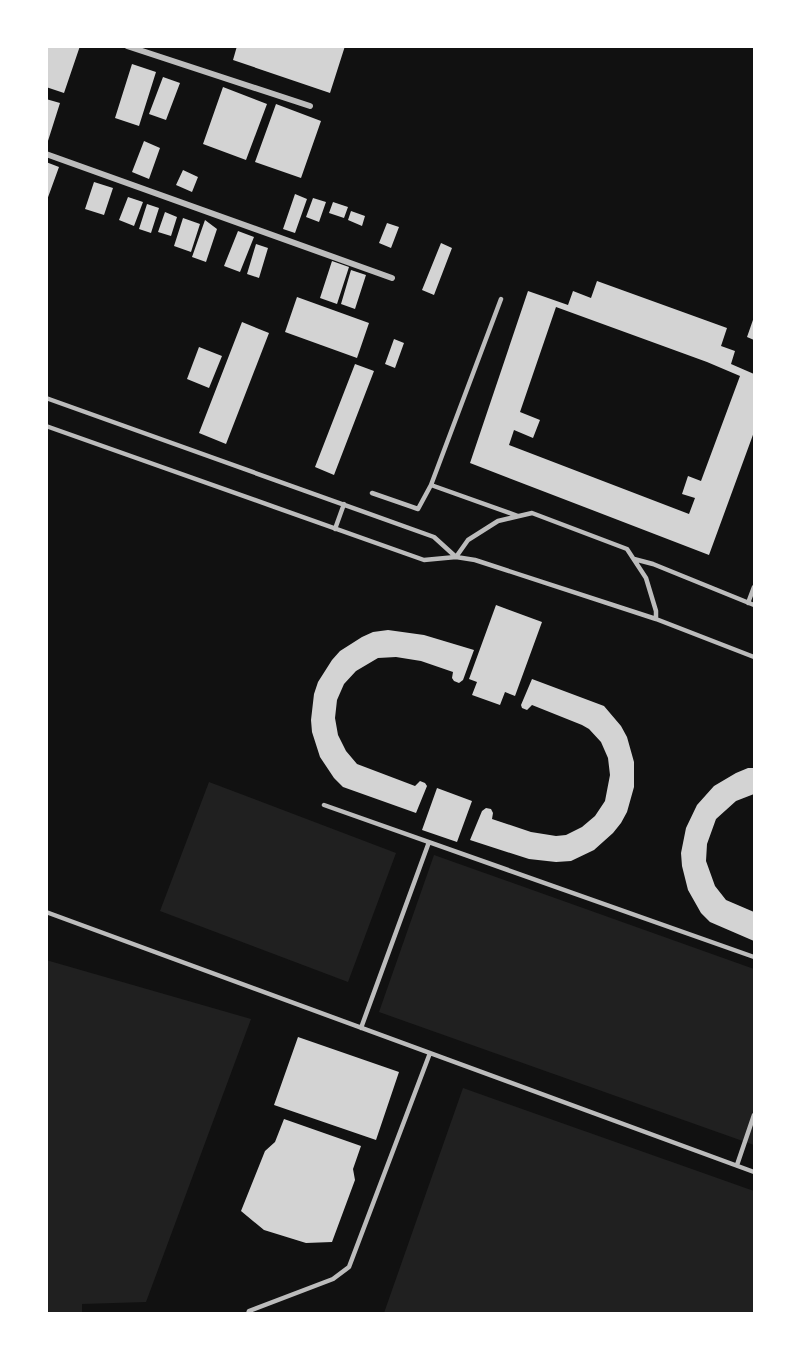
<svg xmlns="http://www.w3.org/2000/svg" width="801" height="1360" viewBox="0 0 801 1360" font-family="Signika,sans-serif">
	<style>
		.green { fill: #202020 }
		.building { fill: #d3d3d3; fill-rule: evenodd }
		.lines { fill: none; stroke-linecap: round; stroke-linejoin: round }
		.service { stroke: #bcbcbc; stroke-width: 4.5 }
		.minor { stroke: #bcbcbc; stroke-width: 6 }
	</style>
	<rect width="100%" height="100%" fill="#111"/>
	<path class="green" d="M 209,782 L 396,853 L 348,982 L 160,911 Z
		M 434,855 L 754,969 L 754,1145 L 379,1012 Z
		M 46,960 L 251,1019 L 146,1302 L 82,1304 L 82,1313 L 47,1313 Z
		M 463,1088 L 754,1191 L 754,1313 L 384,1313 Z"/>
	<path class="building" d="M 46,46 L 80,46 L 64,93 L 46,87 Z
		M 237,46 L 345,46 L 330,93 L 233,60 Z
		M 132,64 L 156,72 L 139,126 L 115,118 Z
		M 163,77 L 180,83 L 166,120 L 149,114 Z
		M 223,87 L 267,104 L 246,160 L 203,144 Z
		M 46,99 L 60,103 L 47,144 L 46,144 Z
		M 276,104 L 321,121 L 301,178 L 255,162 Z
		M 144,141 L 160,148 L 149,179 L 132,172 Z
		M 46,162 L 59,167 L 47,200 L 46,200 Z
		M 183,170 L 198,177 L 192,192 L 176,185 Z
		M 94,182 L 113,188 L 104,215 L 85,209 Z
		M 295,194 L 307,199 L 295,233 L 283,229 Z
		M 128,197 L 143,202 L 134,226 L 119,220 Z
		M 313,198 L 326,202 L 319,222 L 306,217 Z
		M 333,202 L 348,207 L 344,218 L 329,213 Z
		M 147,204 L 159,208 L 151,233 L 139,229 Z
		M 351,211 L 365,216 L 362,226 L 348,220 Z
		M 165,212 L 177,217 L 171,236 L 158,232 Z
		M 183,218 L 200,224 L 191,252 L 174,246 Z
		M 205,220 L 217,229 L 206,262 L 192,257 Z
		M 387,223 L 399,227 L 391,248 L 379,243 Z
		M 238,231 L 254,237 L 240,272 L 224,266 Z
		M 441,243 L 452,248 L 434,295 L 422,290 Z
		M 256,244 L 268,248 L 259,278 L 247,274 Z
		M 332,261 L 349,267 L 337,304 L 320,298 Z
		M 351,270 L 366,275 L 355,309 L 341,304 Z
		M 597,281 L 727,328 L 721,346 L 735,351 L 731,364 L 754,374 L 754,432 L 709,555 L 470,463 L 528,291 L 568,305 L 573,291 L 591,298 ZM 556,307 L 707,362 L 740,376 L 701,481 L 688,476 L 682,494 L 695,498 L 689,514 L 509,445 L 514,430 L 533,438 L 540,420 L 520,412 Z
		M 297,297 L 369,323 L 357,358 L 285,332 Z
		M 754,317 L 754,340 L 747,337 Z
		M 242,322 L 269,333 L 226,444 L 199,433 Z
		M 394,339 L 404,343 L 395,368 L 385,364 Z
		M 199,347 L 222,356 L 209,388 L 187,379 Z
		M 355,364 L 374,371 L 334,475 L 315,467 Z
		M 496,605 L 542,622 L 515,696 L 505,692 L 500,705 L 472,695 L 477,682 L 469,679 Z
		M 388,630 L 424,635 L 474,650 L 463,680 L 459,683 L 454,681 L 452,678 L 453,672 L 421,661 L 396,657 L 378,658 L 356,671 L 344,684 L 337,700 L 335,718 L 338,735 L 346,751 L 357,764 L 415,786 L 420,781 L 425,783 L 427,786 L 416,813 L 343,787 L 334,778 L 320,757 L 312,732 L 311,720 L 314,694 L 318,682 L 332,660 L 340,651 L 362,637 L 373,632 Z
		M 532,679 L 604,706 L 621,726 L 627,737 L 634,762 L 634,787 L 627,812 L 621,823 L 613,833 L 594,850 L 571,861 L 556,862 L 529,859 L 470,840 L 482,811 L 486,808 L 491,809 L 493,813 L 492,819 L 531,832 L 556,836 L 566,835 L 582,827 L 595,816 L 605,801 L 610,775 L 608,758 L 601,742 L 589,729 L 582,725 L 532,705 L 527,710 L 522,708 L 521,705 Z
		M 748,768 L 754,768 L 754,794 L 736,801 L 716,819 L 707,844 L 706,861 L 715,886 L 726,900 L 754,912 L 754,941 L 710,922 L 701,913 L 688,890 L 682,866 L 681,853 L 686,828 L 697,805 L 714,786 L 736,773 Z
		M 437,788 L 472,801 L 457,842 L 422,830 Z
		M 298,1037 L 399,1072 L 376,1140 L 274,1105 Z
		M 284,1119 L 361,1146 L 353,1169 L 355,1180 L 332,1242 L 306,1243 L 264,1230 L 241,1211 L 265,1151 L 275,1142 Z"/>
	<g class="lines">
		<path class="service" d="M 46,398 L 434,537 L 456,557
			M 46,426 L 424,560 L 456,557 L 475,560 L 656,619 L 754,657
			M 431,485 L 518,516
			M 372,493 L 418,509 L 431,485 L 501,299
			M 335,529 L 344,504
			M 456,557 L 468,540 L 498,521 L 532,513 L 627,549 L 646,578 L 656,611 L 656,619
			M 634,559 L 653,564 L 754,605
			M 748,603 L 754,587
			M 324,805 L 754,957
			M 46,912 L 754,1172
			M 361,1028 L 429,842
			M 737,1165 L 754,1115
			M 248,1314 L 249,1311 L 333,1279 L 349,1267 L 430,1053"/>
		<path class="minor" d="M 127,46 L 310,106
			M 46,154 L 392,278"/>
	</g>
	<rect width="801" height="1360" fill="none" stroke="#ffffff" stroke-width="96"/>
</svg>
